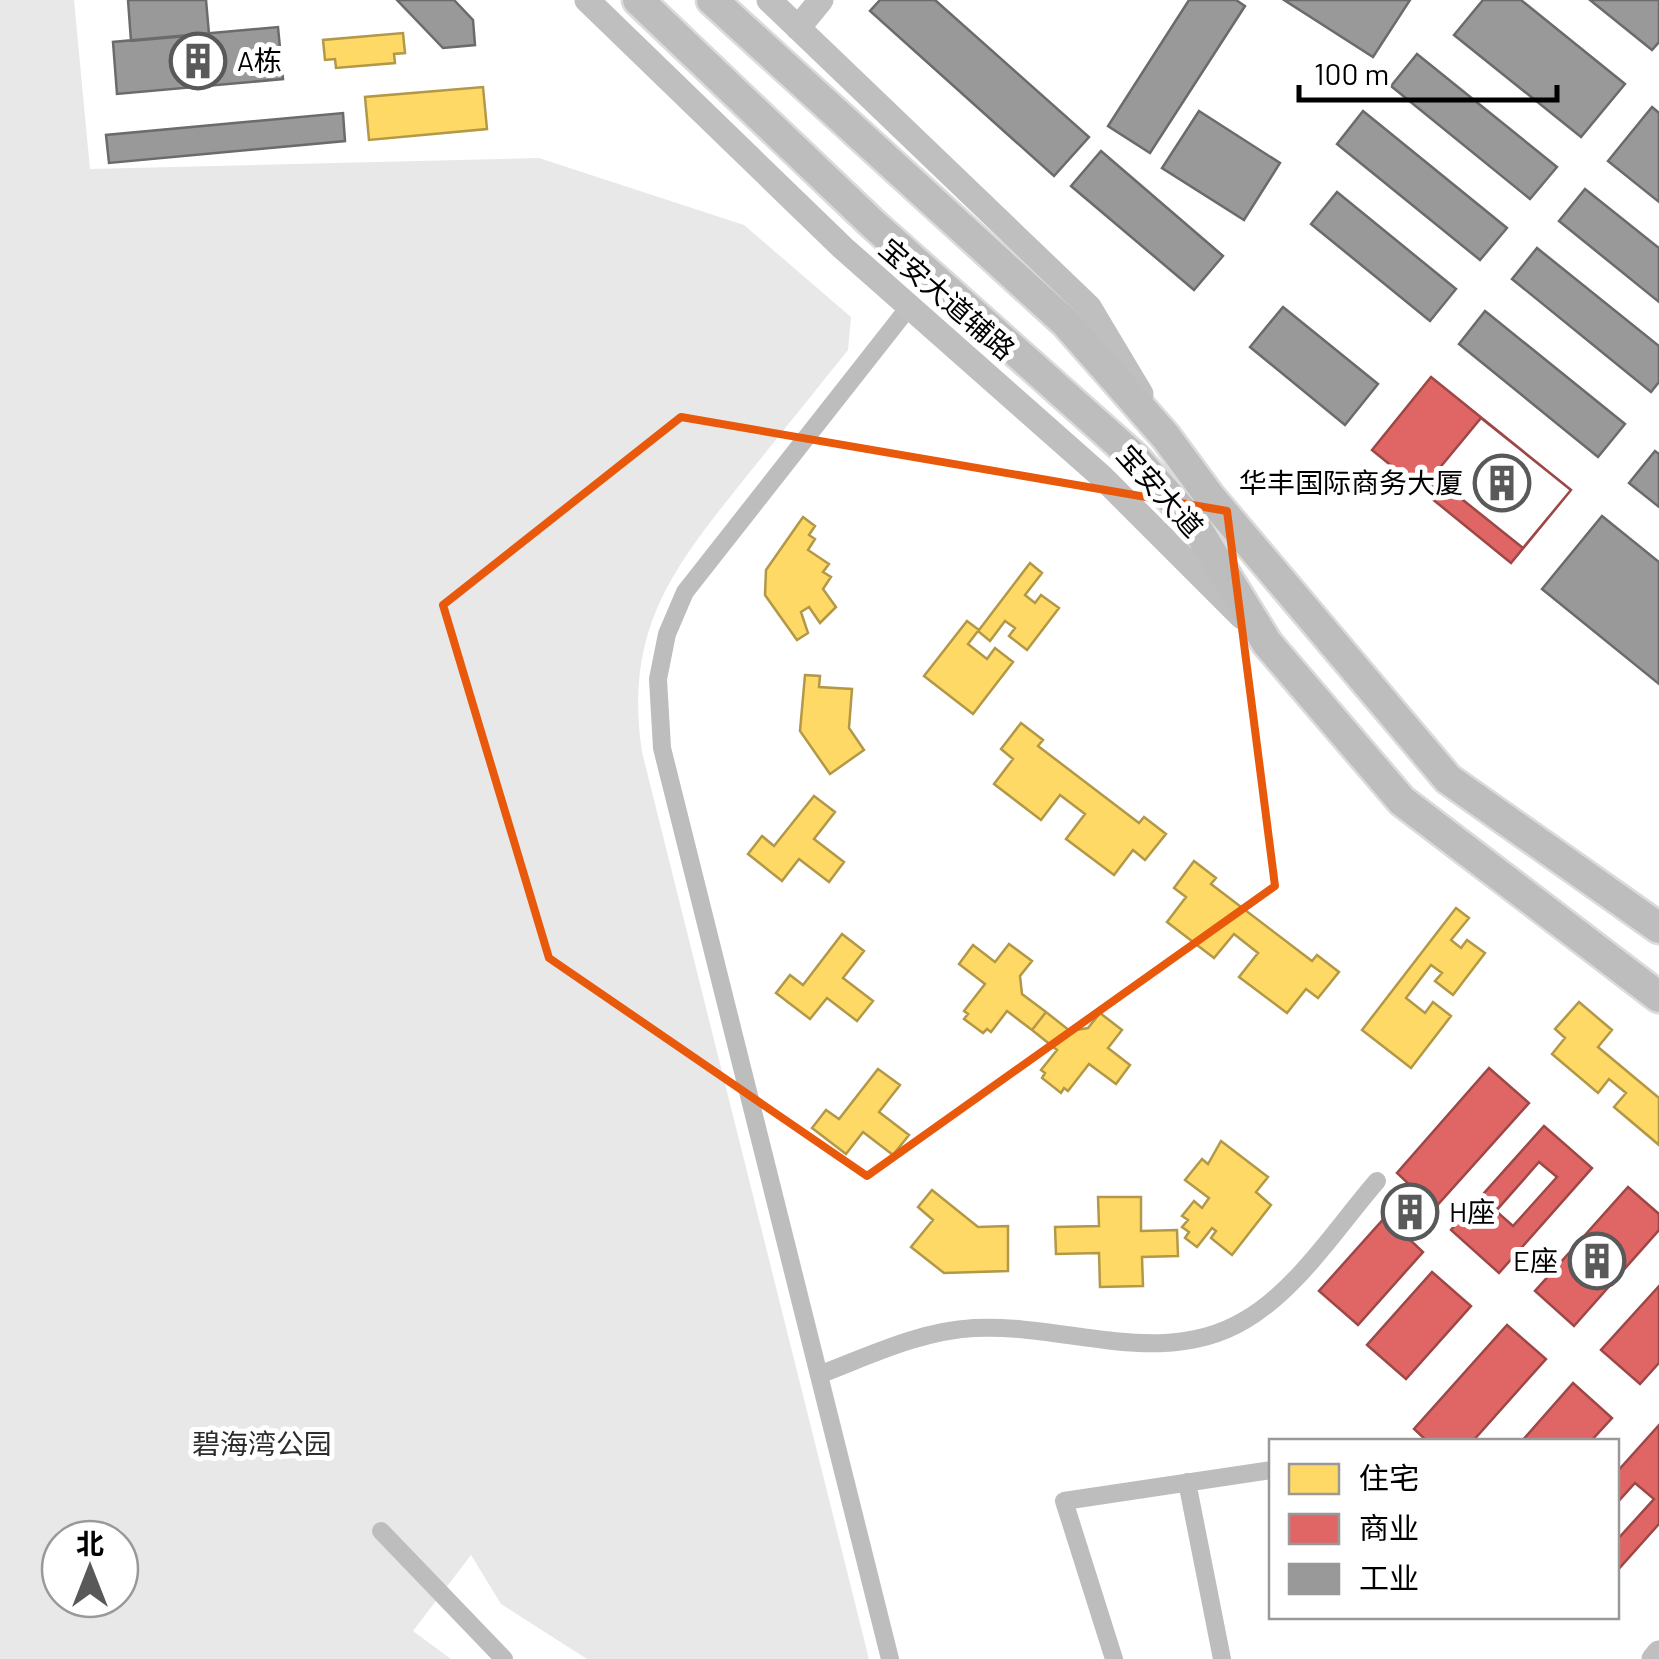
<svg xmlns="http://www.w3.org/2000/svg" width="1659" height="1659" viewBox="0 0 1659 1659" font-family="Barlow,'Noto Sans SC',sans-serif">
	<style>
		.green { fill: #e8e8e8; fill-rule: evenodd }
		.homes { fill: #ffd966; stroke: #b29847; stroke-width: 2.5 }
		.shops { fill: #e06666; stroke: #9d4747; stroke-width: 2.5; fill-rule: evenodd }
		.industry { fill: #999; stroke: #6b6b6b; stroke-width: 2.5 }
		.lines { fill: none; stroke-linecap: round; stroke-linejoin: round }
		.primary-casing { stroke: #dbdbdb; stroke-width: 35 }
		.street { stroke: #bdbdbd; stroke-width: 18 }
		.secondary { stroke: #bfbfbf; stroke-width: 25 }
		.primary { stroke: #bdbdbd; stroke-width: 30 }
		.marked { fill: none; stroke: #e8590c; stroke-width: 8; stroke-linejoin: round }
		.labels { text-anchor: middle; stroke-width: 10; stroke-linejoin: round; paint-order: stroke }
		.poi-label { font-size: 28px; fill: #000; stroke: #fff; text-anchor: start }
		.street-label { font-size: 28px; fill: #000; stroke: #fff }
		.park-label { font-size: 28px; fill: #2c2c2c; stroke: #fff }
	</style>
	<rect width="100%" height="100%" fill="#fff"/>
	<path class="green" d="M 0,0 L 74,0 L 90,169 L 539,158 L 744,225 L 851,317 L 848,350 C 813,394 777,438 742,482 C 671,570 624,632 642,752 L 869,1659 L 587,1659 L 501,1604 L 471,1555 L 413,1631 L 451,1659 L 0,1659 ZM 60,1539 L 120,1539 L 120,1599 L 60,1599 Z"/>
	<path class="homes" d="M 403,33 L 405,53 L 394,54 L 395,63 L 336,68 L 335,59 L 325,60 L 323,40 Z
		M 483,87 L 487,129 L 369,140 L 365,97 Z
		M 803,517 L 815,526 L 809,535 L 815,539 L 808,550 L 829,564 L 823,572 L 831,577 L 823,589 L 836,607 L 820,623 L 809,607 L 801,612 L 808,633 L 797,640 L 765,595 L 766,570 Z
		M 1030,563 L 1042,573 L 1025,595 L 1035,603 L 1041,595 L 1059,608 L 1027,650 L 1009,636 L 1015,628 L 1005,621 L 990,641 L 978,631 L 968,644 L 987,659 L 995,648 L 1013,662 L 973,714 L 924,676 L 967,621 L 979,630 Z
		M 805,675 L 820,676 L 819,687 L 852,689 L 849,728 L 864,750 L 830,774 L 800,731 Z
		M 1021,723 L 1043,740 L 1038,746 L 1139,823 L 1144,817 L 1166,834 L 1145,860 L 1133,850 L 1114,875 L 1066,839 L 1085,814 L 1060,795 L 1041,820 L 994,784 L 1013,759 L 1001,749 Z
		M 814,796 L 835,812 L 814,839 L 844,862 L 829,882 L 799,859 L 782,881 L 748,854 L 762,836 L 774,846 Z
		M 1194,861 L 1216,878 L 1211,884 L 1312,961 L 1317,955 L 1339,972 L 1318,998 L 1306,989 L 1287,1013 L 1239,977 L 1258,953 L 1234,934 L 1214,958 L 1167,922 L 1186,897 L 1174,888 Z
		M 1456,908 L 1469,918 L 1451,940 L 1461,948 L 1467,940 L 1485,953 L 1453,995 L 1435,981 L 1442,973 L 1431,965 L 1406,998 L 1425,1013 L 1433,1002 L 1451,1016 L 1411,1068 L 1362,1030 Z
		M 842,934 L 864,951 L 843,978 L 873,1001 L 857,1021 L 827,998 L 810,1019 L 776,993 L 790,975 L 803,985 Z
		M 1009,944 L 1032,961 L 1020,976 L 1022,994 L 1046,1012 L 1032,1030 L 1007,1011 L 991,1032 L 987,1029 L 983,1033 L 964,1019 L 968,1014 L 964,1011 L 985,984 L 959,964 L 973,945 L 995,962 Z
		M 1579,1002 L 1612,1030 L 1598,1047 L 1659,1098 L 1659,1145 L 1614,1107 L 1626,1093 L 1609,1079 L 1598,1093 L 1552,1054 L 1565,1038 L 1555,1029 Z
		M 1046,1012 L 1070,1031 L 1088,1028 L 1100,1013 L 1122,1030 L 1108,1048 L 1130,1065 L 1116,1084 L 1089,1064 L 1068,1091 L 1064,1088 L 1061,1093 L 1042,1078 L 1045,1073 L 1041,1070 L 1057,1050 L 1032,1030 Z
		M 878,1069 L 900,1085 L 879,1112 L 909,1135 L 893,1155 L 863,1132 L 846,1154 L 812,1128 L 826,1110 L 839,1119 Z
		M 1221,1141 L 1268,1177 L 1256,1192 L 1271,1205 L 1232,1255 L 1211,1238 L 1216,1231 L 1212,1228 L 1197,1247 L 1185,1238 L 1189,1232 L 1182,1227 L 1188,1220 L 1182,1216 L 1194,1201 L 1202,1208 L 1209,1198 L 1185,1180 L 1202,1159 L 1208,1164 Z
		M 932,1190 L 978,1227 L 1008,1226 L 1008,1271 L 944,1273 L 911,1247 L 933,1220 L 918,1207 Z
		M 1098,1197 L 1141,1197 L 1141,1231 L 1177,1230 L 1178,1256 L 1142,1257 L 1143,1286 L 1100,1287 L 1099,1253 L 1056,1254 L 1055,1227 L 1099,1226 Z"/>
	<path class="shops" d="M 1431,377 L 1571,490 L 1511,563 L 1372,450 Z
		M 1481,418 L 1571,490 L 1523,548 L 1433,476 Z
		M 1489,1068 L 1529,1103 L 1408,1238 L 1423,1252 L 1358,1325 L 1319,1291 L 1412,1187 L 1397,1173 Z
		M 1544,1126 L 1592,1168 L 1499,1273 L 1451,1230 ZM 1539,1162 L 1557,1177 L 1513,1226 L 1496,1211 Z
		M 1628,1187 L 1659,1214 L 1659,1230 L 1574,1326 L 1535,1291 Z
		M 1432,1272 L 1471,1306 L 1406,1379 L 1367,1345 Z
		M 1659,1286 L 1659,1363 L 1640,1384 L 1601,1350 Z
		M 1507,1325 L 1546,1359 L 1472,1442 L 1428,1442 L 1414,1429 Z
		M 1573,1383 L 1612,1418 L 1590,1442 L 1521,1442 Z
		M 1659,1425 L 1659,1524 L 1616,1572 L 1616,1541 L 1654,1499 L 1635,1483 L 1616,1504 L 1616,1473 Z"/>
	<path class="industry" d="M 128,0 L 206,0 L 209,34 L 131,41 Z
		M 397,0 L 454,0 L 473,20 L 475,45 L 443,48 Z
		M 880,0 L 935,0 L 1089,137 L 1054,176 L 870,11 Z
		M 1189,0 L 1236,0 L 1245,6 L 1150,153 L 1108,126 Z
		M 1284,0 L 1410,0 L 1373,57 Z
		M 1483,0 L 1521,0 L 1625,84 L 1581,137 L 1454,35 Z
		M 1590,0 L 1659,0 L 1659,42 L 1652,50 Z
		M 278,27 L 283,79 L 117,94 L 113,42 Z
		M 1417,54 L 1557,167 L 1530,199 L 1391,86 Z
		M 1652,107 L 1659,113 L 1659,202 L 1608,161 Z
		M 1199,111 L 1280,163 L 1244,220 L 1162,168 Z
		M 1363,111 L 1507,228 L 1480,260 L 1337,144 Z
		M 343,113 L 345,141 L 109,163 L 106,135 Z
		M 1101,151 L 1223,256 L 1194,290 L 1071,186 Z
		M 1585,189 L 1659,248 L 1659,302 L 1559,221 Z
		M 1337,192 L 1456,289 L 1430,321 L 1311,224 Z
		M 1537,248 L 1659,346 L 1659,382 L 1651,392 L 1512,279 Z
		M 1283,307 L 1378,384 L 1345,425 L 1250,347 Z
		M 1485,311 L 1625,424 L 1598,457 L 1459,344 Z
		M 1655,451 L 1659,454 L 1659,507 L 1629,483 Z
		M 1602,516 L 1659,562 L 1659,684 L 1542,589 Z"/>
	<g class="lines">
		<g class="primary-casing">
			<path id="primary" d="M 638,0 L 873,224 L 1134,457 L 1194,524 L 1267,643 L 1402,801 L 1659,997
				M 712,0 L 1066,323 L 1166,437 L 1210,497 L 1448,779 L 1659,928"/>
		</g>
		<path class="street" d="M 821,1374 C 871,1355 920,1331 974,1328 C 1064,1323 1162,1370 1245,1320 C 1298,1289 1337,1227 1377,1181
			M 1187,1482 L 1222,1659
			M 381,1531 L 504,1659
			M 890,1659 L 662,748 L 658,679 L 667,634 L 685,592 L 909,307
			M 1114,1659 L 1064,1501 L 1272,1470"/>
		<path class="secondary" d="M 587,0 L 843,248 L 1101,476 L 1242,617
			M 769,0 L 1089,307 L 1141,394
			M 798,28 L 821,0
			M 1654,1659 L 1659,1653"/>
		<use href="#primary" class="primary"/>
	</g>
	<path class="marked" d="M 681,417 L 1227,511 L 1275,886 L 867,1176 L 549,958 L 443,605 Z"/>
	<defs>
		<g id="building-ring" transform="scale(2.875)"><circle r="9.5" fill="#fff" stroke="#595959" stroke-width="1.5"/><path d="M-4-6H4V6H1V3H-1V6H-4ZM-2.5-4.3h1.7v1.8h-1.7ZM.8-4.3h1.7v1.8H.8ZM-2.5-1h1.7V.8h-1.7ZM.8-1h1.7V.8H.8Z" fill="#595959"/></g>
	</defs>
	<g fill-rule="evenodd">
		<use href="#building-ring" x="198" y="61"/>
		<use href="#building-ring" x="1502" y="483"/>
		<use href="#building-ring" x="1410" y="1212"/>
		<use href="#building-ring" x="1597" y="1261"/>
	</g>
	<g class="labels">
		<g class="poi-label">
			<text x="237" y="71">A栋</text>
			<text x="1463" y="493" text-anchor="end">华丰国际商务大厦</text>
			<text x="1449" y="1222">H座</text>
			<text x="1558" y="1271" text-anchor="end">E座</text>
		</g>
		<g class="street-label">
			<text transform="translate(947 299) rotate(41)" y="10">宝安大道辅路</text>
			<text transform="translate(1160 491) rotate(48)" y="10">宝安大道</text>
		</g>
		<g class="park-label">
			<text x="262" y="1454">碧海湾公园</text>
		</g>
	</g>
	<rect x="1269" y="1439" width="350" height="180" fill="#ffffff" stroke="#999999" stroke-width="2.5"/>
	<rect x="1289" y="1464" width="50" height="30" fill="#ffd966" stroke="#999999" stroke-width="2.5"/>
	<text x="1359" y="1489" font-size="30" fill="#000000">住宅</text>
	<rect x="1289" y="1514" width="50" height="30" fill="#e06666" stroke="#999999" stroke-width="2.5"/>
	<text x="1359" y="1539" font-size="30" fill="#000000">商业</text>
	<rect x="1289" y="1564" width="50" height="30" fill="#999999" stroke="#999999" stroke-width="2.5"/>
	<text x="1359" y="1589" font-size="30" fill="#000000">工业</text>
	<g transform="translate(90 1569)"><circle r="48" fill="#ffffff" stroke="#999999" stroke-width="2.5"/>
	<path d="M0-8L18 38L0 25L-18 38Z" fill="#595959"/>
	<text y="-15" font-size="28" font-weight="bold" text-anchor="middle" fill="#000000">北</text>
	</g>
	<path d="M1299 85v15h258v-15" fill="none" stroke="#000000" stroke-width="5"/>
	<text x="1314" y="85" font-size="30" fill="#000000" stroke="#ffffff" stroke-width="8" paint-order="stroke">100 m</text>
</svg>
